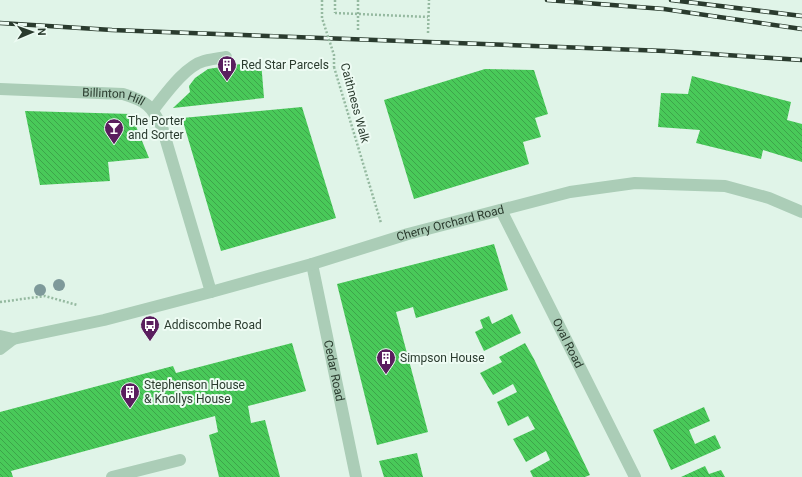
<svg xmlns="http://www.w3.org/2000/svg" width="802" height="477" viewBox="0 0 802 477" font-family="Roboto,sans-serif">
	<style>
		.building { fill: url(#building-back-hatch) }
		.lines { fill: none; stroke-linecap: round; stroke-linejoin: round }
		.path { stroke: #95b9a0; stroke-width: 2.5; stroke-dasharray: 2 2; stroke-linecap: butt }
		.minor { stroke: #abcdb7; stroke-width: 12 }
		.rail-casing { stroke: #2a3b2e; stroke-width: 4.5 }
		.rail { stroke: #edfbf3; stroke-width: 3; stroke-dasharray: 9; stroke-linecap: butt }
		.path-bridge { stroke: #95b9a0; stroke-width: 2.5; stroke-dasharray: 2 2; stroke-linecap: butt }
		.tree { fill: #7e999a }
		.labels { text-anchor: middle; stroke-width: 4; stroke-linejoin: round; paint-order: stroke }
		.poi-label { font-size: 12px; fill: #2a3b2e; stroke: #edfbf3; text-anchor: start }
		.street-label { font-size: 12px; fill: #2a3b2e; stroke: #edfbf3 }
	</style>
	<defs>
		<pattern id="building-back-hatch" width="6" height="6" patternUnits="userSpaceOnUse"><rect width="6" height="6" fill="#49c959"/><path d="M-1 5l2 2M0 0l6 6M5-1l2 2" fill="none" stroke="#3da44a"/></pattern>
	</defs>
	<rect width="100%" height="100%" fill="#e0f4e8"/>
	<path class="building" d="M 261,61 L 264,98 L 173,108 L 190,92 L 189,86 L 195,78 L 208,69 Z
		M 485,69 L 534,70 L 548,114 L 535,118 L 541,137 L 523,142 L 529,164 L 414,199 L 384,100 Z
		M 692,76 L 791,102 L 787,120 L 802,124 L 802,162 L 763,150 L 761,159 L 696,143 L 700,130 L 658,127 L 661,93 L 688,94 Z
		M 302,107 L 336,218 L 221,251 L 182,118 Z
		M 25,111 L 131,114 L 149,158 L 108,162 L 110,181 L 40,185 Z
		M 494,244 L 508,290 L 416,318 L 413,307 L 396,312 L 428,432 L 377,445 L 337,284 Z
		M 512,314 L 521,333 L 484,351 L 475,332 L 483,328 L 480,320 L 489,316 L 492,324 Z
		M 292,343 L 306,391 L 248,406 L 251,423 L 265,420 L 280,477 L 219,477 L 209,435 L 218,432 L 215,416 L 11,471 L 13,477 L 0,477 L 0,412 L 173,366 L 176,373 Z
		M 525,343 L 534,359 L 590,475 L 585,477 L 533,477 L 530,471 L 550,460 L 546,451 L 526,462 L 513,439 L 535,429 L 528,416 L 508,426 L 497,402 L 517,392 L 513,384 L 493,395 L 480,373 L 502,362 L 499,357 Z
		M 704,407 L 710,421 L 689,430 L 695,444 L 715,435 L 721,448 L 671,470 L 653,430 Z
		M 417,453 L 423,477 L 384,477 L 379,461 Z
		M 705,466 L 709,474 L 721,470 L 725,477 L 681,477 Z"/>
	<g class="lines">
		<path class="path" d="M 335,0 L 335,13
			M 335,13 L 428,17
			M 358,30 L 358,0
			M 428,33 L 429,0
			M 334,67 L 381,223
			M 0,302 L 45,296 L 77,305"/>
		<g class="minor">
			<path id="s1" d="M 0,89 L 123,94 C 146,101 151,105 162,127 L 211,292"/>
			<path d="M 153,110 C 165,95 185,66 204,61 C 211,59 219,58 226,57"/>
			<path id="s2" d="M 501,210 L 635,477"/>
			<path id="s3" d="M 312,264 L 356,477"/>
			<path id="s4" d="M 0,336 L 13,339 L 104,320 L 211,292 L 312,264 L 408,234 L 570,192 L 635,183 L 725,186 L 769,198 L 802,212"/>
			<path d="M 0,349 L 13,339"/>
			<path d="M 112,477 L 180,460"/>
		</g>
		<g class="rail-casing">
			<path id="rail" d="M 547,0 L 664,9 L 802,29
				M 671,0 L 802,16
				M 0,23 L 112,30 L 665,51 L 802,60"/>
		</g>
		<use href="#rail" class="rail"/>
		<path class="path-bridge" d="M 322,0 L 322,18 L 334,55 L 334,67"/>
	</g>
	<g class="tree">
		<circle cx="59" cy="285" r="6"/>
		<circle cx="40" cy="290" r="6"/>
	</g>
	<defs>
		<g id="building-pin" transform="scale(1)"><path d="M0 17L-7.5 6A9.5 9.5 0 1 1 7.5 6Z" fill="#5a1e5e" stroke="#edfbf3"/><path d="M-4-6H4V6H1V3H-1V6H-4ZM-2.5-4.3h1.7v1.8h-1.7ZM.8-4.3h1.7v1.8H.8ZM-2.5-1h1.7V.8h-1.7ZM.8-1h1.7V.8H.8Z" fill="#fff"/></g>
		<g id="bar-pin" transform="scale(1)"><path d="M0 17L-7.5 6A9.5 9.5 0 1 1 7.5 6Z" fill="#5a1e5e" stroke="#edfbf3"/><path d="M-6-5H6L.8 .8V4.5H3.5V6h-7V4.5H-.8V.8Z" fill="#fff"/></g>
		<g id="bus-pin" transform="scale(1)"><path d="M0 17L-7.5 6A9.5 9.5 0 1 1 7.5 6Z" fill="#5a1e5e" stroke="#edfbf3"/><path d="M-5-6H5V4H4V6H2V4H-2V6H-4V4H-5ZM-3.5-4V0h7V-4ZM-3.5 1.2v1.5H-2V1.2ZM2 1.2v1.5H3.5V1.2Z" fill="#fff"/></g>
	</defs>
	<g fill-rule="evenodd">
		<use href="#building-pin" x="227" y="65"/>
		<use href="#bar-pin" x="114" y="128"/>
		<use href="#bus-pin" x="150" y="325"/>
		<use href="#building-pin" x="386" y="358"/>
		<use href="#building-pin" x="130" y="392"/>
	</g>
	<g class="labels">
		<g class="poi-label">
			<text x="241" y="69">Red Star Parcels</text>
			<text x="128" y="125">The Porter<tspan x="128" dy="14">and Sorter</tspan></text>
			<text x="164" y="329">Addiscombe Road</text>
			<text x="400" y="362">Simpson House</text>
			<text x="144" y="389">Stephenson House<tspan x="144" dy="14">&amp; Knollys House</tspan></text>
		</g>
		<g class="street-label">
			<text dy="4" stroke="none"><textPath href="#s1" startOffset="114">Billinton Hill</textPath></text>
			<text transform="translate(355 103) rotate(75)" y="4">Caithness Walk</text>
			<text dy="4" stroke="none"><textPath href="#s4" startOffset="466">Cherry Orchard Road</textPath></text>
			<text dy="4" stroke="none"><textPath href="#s2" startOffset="149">Oval Road</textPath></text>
			<text dy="4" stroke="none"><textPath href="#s3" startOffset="109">Cedar Road</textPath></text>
		</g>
	</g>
	<g transform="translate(32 32) rotate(88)" stroke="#edfbf3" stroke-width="3" paint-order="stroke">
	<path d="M0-3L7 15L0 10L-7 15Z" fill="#2a3b2e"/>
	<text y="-6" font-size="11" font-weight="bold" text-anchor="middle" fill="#2a3b2e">N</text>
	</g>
</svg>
